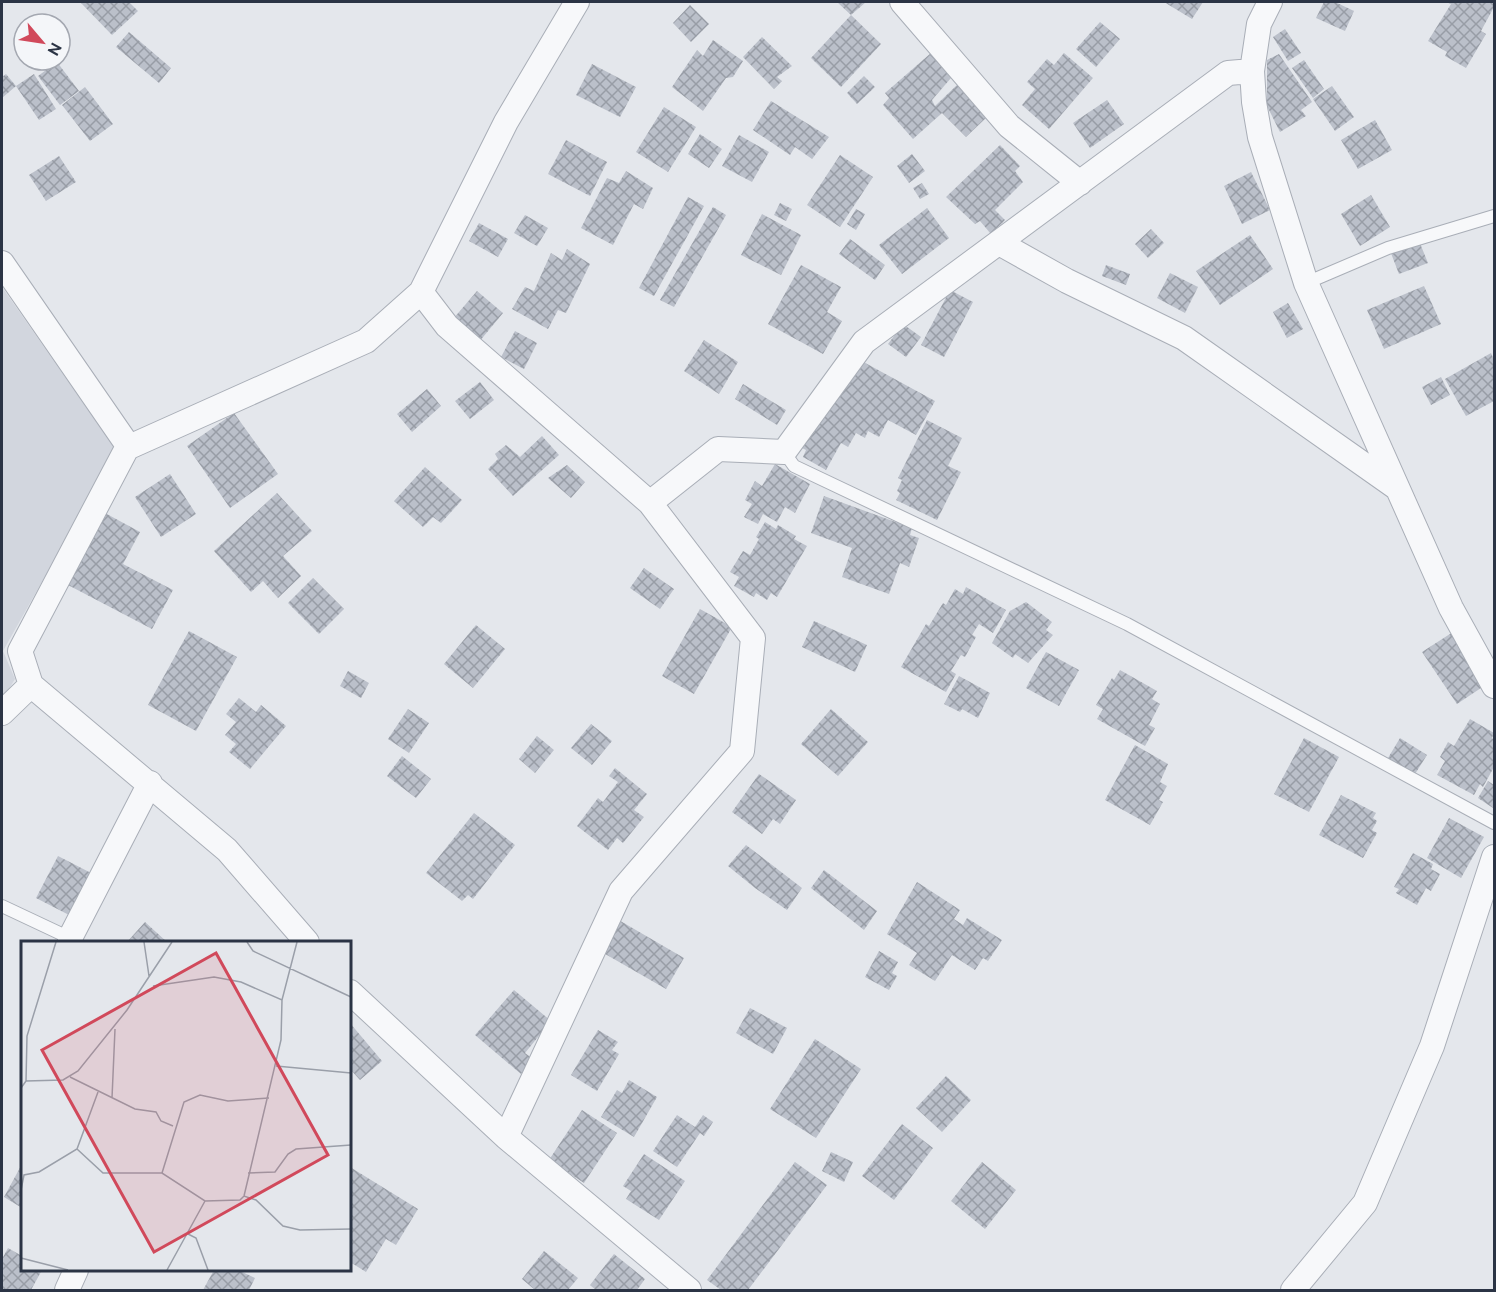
<svg xmlns="http://www.w3.org/2000/svg" width="1496" height="1292" viewBox="0 0 1496 1292" font-family="Ubuntu,sans-serif">
	<style>
		.built { fill: #d2d6de }
		.building { fill: url(#building-cross-hatch) }
		.lines { fill: none; stroke-linecap: round; stroke-linejoin: round }
		.service-casing { stroke: #a9aeb7; stroke-width: 14 }
		.minor-casing { stroke: #a9aeb7; stroke-width: 26 }
		.service { stroke: #f7f8fa; stroke-width: 12 }
		.minor { stroke: #f7f8fa; stroke-width: 24 }
		.inset-road { fill: none; stroke: #9a9fa9; stroke-width: 1.5 }
		.view { fill: #d1495b; fill-opacity: 0.15; stroke: #d1495b; stroke-width: 3 }
		.inset-edge { fill: none; stroke: #2b3445; stroke-width: 3 }
	</style>
	<defs>
		<pattern id="building-cross-hatch" width="8" height="8" patternUnits="userSpaceOnUse" patternTransform="scale(1.5)"><rect width="8" height="8" fill="#bbc0ca"/><path d="M0 0l8 8M0 8l8-8" fill="none" stroke="#989da6"/></pattern>
	</defs>
	<rect width="100%" height="100%" fill="#e4e7ec"/>
	<path class="built" d="M 2,287 L 116,450 L 3,651 L 15,679 L 2,700 Z"/>
	<path class="building" d="M 83,2 L 129,2 L 138,11 L 112,35 L 81,3 Z
		M 837,2 L 866,2 L 851,15 Z
		M 1164,2 L 1203,2 L 1192,19 Z
		M 1324,2 L 1335,2 L 1354,11 L 1345,31 L 1316,18 Z
		M 1446,2 L 1494,2 L 1494,7 L 1481,31 L 1486,34 L 1466,68 L 1445,56 L 1447,52 L 1428,41 L 1451,4 Z
		M 690,5 L 709,24 L 691,42 L 673,23 Z
		M 851,15 L 881,44 L 841,87 L 811,58 Z
		M 1100,22 L 1120,39 L 1096,67 L 1076,49 Z
		M 1285,29 L 1301,53 L 1288,61 L 1273,37 Z
		M 129,32 L 171,68 L 159,83 L 116,47 Z
		M 762,37 L 792,66 L 777,77 L 782,81 L 774,89 L 743,57 Z
		M 713,40 L 743,61 L 733,77 L 726,78 L 703,111 L 672,87 L 697,50 L 703,56 Z
		M 931,53 L 951,78 L 932,100 L 935,106 L 957,85 L 988,116 L 966,137 L 942,113 L 913,139 L 883,105 L 889,98 L 885,93 Z
		M 1064,53 L 1093,78 L 1049,129 L 1022,105 L 1035,89 L 1027,82 L 1047,59 L 1054,65 Z
		M 1279,54 L 1312,102 L 1301,110 L 1306,116 L 1280,132 L 1267,106 L 1267,60 Z
		M 1304,60 L 1324,89 L 1313,98 L 1292,68 Z
		M 57,62 L 79,91 L 60,105 L 38,76 Z
		M 592,64 L 636,87 L 620,117 L 576,95 Z
		M 6,74 L 16,86 L 2,98 L 2,77 Z
		M 34,74 L 56,109 L 39,120 L 16,86 Z
		M 864,76 L 875,87 L 857,104 L 847,93 Z
		M 1332,86 L 1354,117 L 1335,131 L 1313,99 Z
		M 85,87 L 113,124 L 90,141 L 62,105 Z
		M 1107,100 L 1124,124 L 1090,148 L 1073,123 Z
		M 771,101 L 829,137 L 812,159 L 795,147 L 790,155 L 753,130 Z
		M 664,107 L 696,127 L 668,172 L 636,152 Z
		M 1375,120 L 1392,150 L 1358,169 L 1341,140 Z
		M 700,134 L 722,149 L 709,168 L 688,154 Z
		M 739,135 L 769,152 L 752,182 L 722,166 Z
		M 566,140 L 607,162 L 590,196 L 548,174 Z
		M 1000,145 L 1020,166 L 1015,171 L 1023,182 L 995,210 L 1005,220 L 991,234 L 980,221 L 975,224 L 946,197 Z
		M 912,154 L 925,171 L 909,183 L 897,166 Z
		M 840,155 L 873,177 L 840,227 L 807,205 Z
		M 59,156 L 76,182 L 46,201 L 29,175 Z
		M 626,171 L 653,188 L 643,209 L 634,204 L 613,245 L 581,228 L 607,178 L 619,183 Z
		M 1251,172 L 1270,210 L 1242,224 L 1224,186 Z
		M 922,183 L 929,194 L 920,199 L 913,188 Z
		M 1371,195 L 1390,227 L 1360,246 L 1341,214 Z
		M 688,197 L 704,206 L 654,296 L 639,288 Z
		M 780,203 L 792,209 L 786,221 L 774,215 Z
		M 713,207 L 726,215 L 674,307 L 660,300 Z
		M 927,208 L 949,238 L 902,274 L 879,245 Z
		M 856,209 L 865,214 L 856,230 L 847,224 Z
		M 762,214 L 801,235 L 781,275 L 741,255 Z
		M 525,215 L 548,228 L 537,246 L 514,233 Z
		M 479,223 L 508,239 L 498,257 L 469,241 Z
		M 1151,229 L 1164,243 L 1148,258 L 1135,244 Z
		M 1250,235 L 1273,269 L 1220,305 L 1196,271 Z
		M 1417,236 L 1428,263 L 1399,274 L 1389,248 Z
		M 850,239 L 885,265 L 875,280 L 839,254 Z
		M 567,249 L 590,264 L 566,313 L 558,310 L 548,329 L 512,309 L 525,287 L 534,291 L 551,253 L 562,260 Z
		M 801,265 L 841,287 L 827,312 L 842,321 L 823,354 L 768,324 Z
		M 1106,265 L 1130,274 L 1126,285 L 1102,276 Z
		M 1170,273 L 1198,287 L 1185,313 L 1157,298 Z
		M 1424,286 L 1441,324 L 1384,349 L 1367,310 Z
		M 950,290 L 973,302 L 944,357 L 921,345 Z
		M 477,291 L 503,313 L 474,348 L 447,326 Z
		M 1288,303 L 1303,329 L 1287,338 L 1273,312 Z
		M 903,324 L 921,337 L 906,357 L 888,344 Z
		M 515,331 L 537,343 L 524,369 L 501,357 Z
		M 704,340 L 738,362 L 719,394 L 684,371 Z
		M 1491,353 L 1494,360 L 1494,401 L 1466,416 L 1445,379 Z
		M 858,359 L 935,401 L 916,435 L 888,420 L 879,437 L 868,431 L 865,438 L 856,433 L 848,447 L 841,443 L 826,470 L 803,457 L 806,450 L 802,448 L 841,378 Z
		M 1441,377 L 1450,395 L 1431,405 L 1422,387 Z
		M 480,382 L 494,400 L 470,419 L 455,401 Z
		M 743,384 L 786,410 L 777,425 L 735,399 Z
		M 427,389 L 441,406 L 412,432 L 397,414 Z
		M 234,413 L 278,474 L 230,508 L 187,446 Z
		M 927,420 L 962,438 L 948,466 L 961,472 L 937,520 L 896,500 L 900,493 L 897,491 L 902,480 L 898,478 Z
		M 542,436 L 559,455 L 513,496 L 488,469 L 498,459 L 495,454 L 506,445 L 520,457 Z
		M 775,464 L 810,484 L 795,513 L 785,507 L 777,522 L 763,514 L 758,524 L 744,517 L 752,504 L 745,500 L 755,481 L 762,486 Z
		M 567,465 L 585,482 L 571,498 L 548,478 Z
		M 425,467 L 462,500 L 441,523 L 433,517 L 423,527 L 394,501 Z
		M 170,474 L 196,514 L 161,537 L 135,497 Z
		M 277,493 L 312,531 L 283,556 L 301,576 L 278,598 L 263,581 L 251,592 L 214,551 Z
		M 824,496 L 912,528 L 910,535 L 919,538 L 909,567 L 900,563 L 889,594 L 842,577 L 852,548 L 811,533 Z
		M 105,513 L 140,532 L 123,564 L 173,590 L 152,629 L 68,585 Z
		M 765,522 L 776,529 L 778,525 L 796,536 L 794,539 L 807,546 L 777,597 L 771,593 L 767,600 L 756,593 L 754,597 L 734,586 L 739,577 L 730,572 L 743,551 L 750,555 L 759,539 L 756,537 Z
		M 644,568 L 674,589 L 660,609 L 630,588 Z
		M 313,578 L 344,609 L 319,634 L 288,603 Z
		M 966,587 L 1006,610 L 993,633 L 979,624 L 972,635 L 976,637 L 965,657 L 961,655 L 951,671 L 956,674 L 946,692 L 901,667 L 926,624 L 929,626 L 943,603 L 946,605 L 955,589 L 963,594 Z
		M 1026,602 L 1052,622 L 1046,630 L 1053,635 L 1028,663 L 1015,654 L 1013,658 L 992,643 L 1010,611 Z
		M 700,609 L 732,627 L 694,694 L 662,676 Z
		M 814,621 L 867,645 L 855,672 L 802,647 Z
		M 476,625 L 505,649 L 473,688 L 444,664 Z
		M 189,631 L 237,657 L 196,731 L 148,705 Z
		M 1453,632 L 1487,684 L 1457,704 L 1422,652 Z
		M 1046,652 L 1079,670 L 1059,706 L 1026,688 Z
		M 1120,670 L 1157,691 L 1152,699 L 1160,704 L 1149,725 L 1155,728 L 1145,746 L 1097,719 L 1103,709 L 1096,705 L 1112,678 L 1114,680 Z
		M 348,671 L 369,683 L 361,698 L 340,686 Z
		M 959,676 L 990,693 L 978,718 L 962,709 L 960,712 L 944,704 Z
		M 239,698 L 256,712 L 261,705 L 286,726 L 250,769 L 229,752 L 236,744 L 225,735 L 236,722 L 226,714 Z
		M 408,709 L 429,723 L 409,753 L 388,739 Z
		M 831,709 L 868,742 L 838,776 L 801,744 Z
		M 1470,719 L 1494,733 L 1492,738 L 1494,740 L 1494,767 L 1483,787 L 1480,784 L 1474,795 L 1437,775 L 1445,761 L 1440,757 L 1448,742 L 1454,746 Z
		M 591,724 L 612,741 L 592,765 L 571,748 Z
		M 537,736 L 554,750 L 535,773 L 519,759 Z
		M 1304,738 L 1339,757 L 1309,812 L 1274,794 Z
		M 1400,738 L 1427,755 L 1415,774 L 1388,758 Z
		M 1135,745 L 1168,764 L 1160,782 L 1167,786 L 1159,800 L 1163,802 L 1150,825 L 1105,800 Z
		M 402,756 L 431,779 L 416,798 L 387,776 Z
		M 615,768 L 647,794 L 634,810 L 644,817 L 623,843 L 617,838 L 608,850 L 577,826 L 598,798 L 603,802 L 618,782 L 609,776 Z
		M 759,774 L 796,800 L 780,824 L 773,819 L 762,834 L 732,812 Z
		M 1488,781 L 1494,785 L 1494,805 L 1493,808 L 1478,798 Z
		M 1341,795 L 1376,813 L 1373,818 L 1377,821 L 1372,830 L 1377,833 L 1363,858 L 1319,835 Z
		M 474,813 L 515,845 L 473,899 L 468,895 L 462,901 L 426,873 Z
		M 1449,818 L 1484,837 L 1461,878 L 1427,858 Z
		M 746,845 L 802,888 L 787,910 L 755,888 L 728,866 Z
		M 1413,853 L 1433,864 L 1431,869 L 1440,874 L 1431,891 L 1426,888 L 1417,905 L 1396,893 L 1399,889 L 1394,887 Z
		M 58,856 L 93,874 L 71,916 L 36,898 Z
		M 824,870 L 877,911 L 864,930 L 811,888 Z
		M 917,882 L 960,910 L 954,919 L 963,925 L 967,918 L 1002,940 L 988,961 L 983,958 L 975,970 L 952,955 L 935,981 L 909,965 L 917,953 L 887,934 Z
		M 617,919 L 684,958 L 666,989 L 600,951 Z
		M 145,922 L 167,942 L 127,942 Z
		M 879,951 L 898,962 L 892,973 L 897,976 L 889,990 L 865,977 Z
		M 514,990 L 551,1021 L 525,1053 L 533,1059 L 521,1074 L 475,1035 Z
		M 750,1008 L 787,1028 L 773,1054 L 736,1033 Z
		M 350,1023 L 382,1061 L 360,1080 L 350,1069 Z
		M 598,1030 L 618,1042 L 612,1050 L 619,1054 L 597,1091 L 571,1075 Z
		M 815,1039 L 861,1069 L 816,1138 L 770,1109 Z
		M 946,1076 L 971,1100 L 942,1132 L 916,1108 Z
		M 629,1080 L 657,1097 L 634,1137 L 601,1117 L 617,1090 L 622,1093 Z
		M 582,1110 L 617,1133 L 584,1183 L 549,1160 Z
		M 677,1115 L 695,1127 L 703,1115 L 713,1122 L 704,1136 L 700,1133 L 677,1167 L 653,1151 Z
		M 902,1124 L 933,1148 L 894,1200 L 862,1176 Z
		M 831,1152 L 853,1162 L 844,1182 L 822,1171 Z
		M 644,1154 L 685,1181 L 659,1220 L 626,1199 L 631,1191 L 623,1186 Z
		M 795,1162 L 827,1185 L 748,1290 L 721,1290 L 707,1280 Z
		M 982,1162 L 1016,1190 L 985,1229 L 951,1201 Z
		M 22,1164 L 22,1208 L 4,1197 Z
		M 350,1167 L 418,1209 L 396,1245 L 386,1239 L 366,1272 L 350,1262 Z
		M 8,1248 L 22,1256 L 22,1270 L 42,1270 L 31,1290 L 2,1290 L 2,1259 Z
		M 544,1251 L 578,1278 L 568,1290 L 535,1290 L 522,1279 Z
		M 614,1254 L 645,1279 L 637,1290 L 596,1290 L 590,1285 Z
		M 214,1270 L 238,1270 L 255,1278 L 249,1290 L 203,1290 Z"/>
	<g class="lines">
		<g class="service-casing">
			<path id="service" d="M 1306,283 L 1388,248 L 1494,216
				M 784,452 L 794,466 L 1127,624 L 1494,823
				M 2,906 L 70,938"/>
		</g>
		<g class="minor-casing">
			<path id="minor" d="M 902,2 L 1009,126 L 1080,183
				M 1270,2 L 1259,24 L 1252,71 L 1254,102 L 1260,137 L 1306,283 L 1451,608 L 1494,686
				M 999,243 L 1067,281 L 1184,338 L 1397,488
				M 2,263 L 129,447
				M 421,292 L 447,326 L 650,503 L 753,638 L 742,751 L 621,891 L 506,1137
				M 650,503 L 718,449 L 784,452 L 864,342 L 1228,73 L 1252,71
				M 2,713 L 31,685
				M 71,942 L 70,938 L 150,783
				M 307,942 L 227,850 L 31,685 L 20,651 L 127,448 L 366,341 L 421,292 L 506,122 L 577,2
				M 350,992 L 506,1137 L 689,1290
				M 67,1290 L 76,1270
				M 1293,1290 L 1365,1203 L 1432,1046 L 1494,857"/>
		</g>
		<use href="#service" class="service"/>
		<use href="#minor" class="minor"/>
	</g>
	<g transform="translate(21 941)">
		<rect width="330" height="330" fill="#e4e7ec"/>
		<path class="inset-road" d="M 123,1 L 128,35M 226,1 L 232,10 L 330,56M 132,45 L 193,36 L 220,41 L 261,59 L 276,1M 255,125 L 330,132M 49,136 L 114,168 L 135,171 L 140,180 L 152,185M 5,140 L 6,95 L 35,1M 0,147 L 5,140 L 42,139 L 57,130 L 106,69 L 151,1M 91,157 L 94,88M 56,208 L 82,232 L 141,232 L 184,260 L 219,259 L 223,255 L 235,259 L 262,285 L 279,289 L 330,288M 141,232 L 163,161 L 179,154 L 207,160 L 248,157M 227,232 L 254,231 L 267,213 L 275,208 L 330,204M 0,249 L 3,234 L 18,231 L 56,208 L 77,151M 223,255 L 260,99 L 261,59M 167,293 L 175,297 L 187,329M 0,317 L 47,329M 146,329 L 184,260"/>
		<path class="view" d="M 195,12 L 307,214 L 133,311 L 21,109 Z"/>
		<rect width="330" height="330" class="inset-edge"/>
	</g>
	<rect width="1496" height="1292" fill="none" stroke="#2b3445" stroke-width="6"/>
	<g transform="translate(42 42) rotate(119)"><circle r="28" fill="#f4f6f9" stroke="#a4a8b1" stroke-width="1.5"/>
	<path d="M0-4.5L10 22L0 15L-10 22Z" fill="#d1495b"/>
	<text y="-9" font-size="16" font-weight="bold" text-anchor="middle" fill="#2b3445">N</text>
	</g>
</svg>
